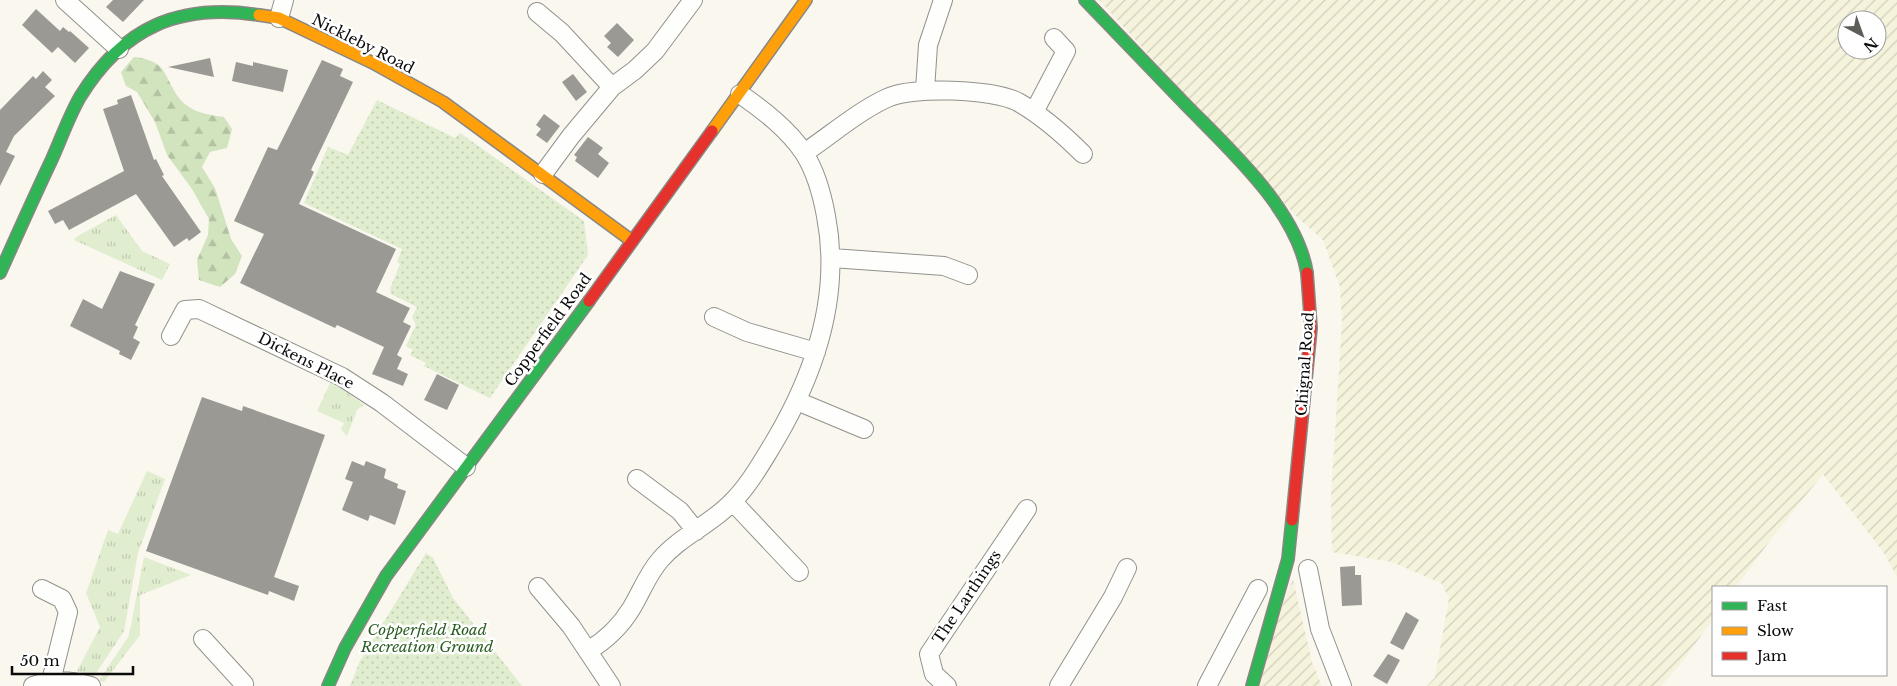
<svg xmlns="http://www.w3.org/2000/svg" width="1897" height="686" viewBox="0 0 1897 686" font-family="'Libre Baskerville',serif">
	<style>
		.farmland { fill: url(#farmland-furrows); fill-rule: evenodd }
		.grass { fill: url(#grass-tufts) }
		.forest { fill: url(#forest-firs) }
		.park { fill: url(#park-dots) }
		.building { fill: #9b9994 }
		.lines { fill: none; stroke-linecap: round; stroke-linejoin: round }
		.street-casing { stroke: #92918d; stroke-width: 20 }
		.fast-casing { stroke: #888783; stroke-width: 14 }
		.slow-casing { stroke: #888783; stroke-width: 14 }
		.jam-casing { stroke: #888783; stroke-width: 14 }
		.street { stroke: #fefefc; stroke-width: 18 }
		.fast { stroke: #30b455; stroke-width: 11 }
		.slow { stroke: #ff9f0a; stroke-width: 11 }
		.jam { stroke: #e5322d; stroke-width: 11 }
		.labels { text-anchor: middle; stroke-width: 5; stroke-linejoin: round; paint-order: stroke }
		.street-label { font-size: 15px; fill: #0a0a0a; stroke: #fff }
		.park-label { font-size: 15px; font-style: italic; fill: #2a5d20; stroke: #fff }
	</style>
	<defs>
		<pattern id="farmland-furrows" width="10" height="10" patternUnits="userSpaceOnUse" patternTransform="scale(1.25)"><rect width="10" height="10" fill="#f5f3db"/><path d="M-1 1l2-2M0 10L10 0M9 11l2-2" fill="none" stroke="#d1cfbb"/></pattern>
		<pattern id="grass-tufts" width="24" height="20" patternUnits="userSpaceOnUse" patternTransform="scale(1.25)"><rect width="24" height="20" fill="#e0edcf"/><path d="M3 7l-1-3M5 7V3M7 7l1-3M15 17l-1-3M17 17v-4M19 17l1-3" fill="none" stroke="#bfcab0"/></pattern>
		<pattern id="forest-firs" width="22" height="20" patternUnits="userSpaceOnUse" patternTransform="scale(1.25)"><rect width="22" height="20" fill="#d1e4be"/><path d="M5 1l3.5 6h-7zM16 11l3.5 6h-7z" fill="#b2c2a2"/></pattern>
		<pattern id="park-dots" width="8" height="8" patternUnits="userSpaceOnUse" patternTransform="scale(1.25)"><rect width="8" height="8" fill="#e0edcf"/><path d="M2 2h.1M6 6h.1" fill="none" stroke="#bfcab0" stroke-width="1.8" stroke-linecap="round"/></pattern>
	</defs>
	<rect width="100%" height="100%" fill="#f9f7ee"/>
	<path class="farmland" d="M 1099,0 L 1897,0 L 1897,577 L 1884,553 L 1823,474 L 1775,534 L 1736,587 L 1713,587 L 1713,619 L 1683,661 L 1661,686 L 1427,686 L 1435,677 L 1449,598 L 1441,583 L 1392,562 L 1332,552 L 1331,496 L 1342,323 L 1340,287 L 1323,240 L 1295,215 ZM 1847,20 L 1877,20 L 1877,50 L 1847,50 Z
		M 1293,579 L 1312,662 L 1322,686 L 1251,686 Z"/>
	<path class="grass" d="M 116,215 L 142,251 L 170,264 L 162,280 L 74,240 L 76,237 Z
		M 331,381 L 364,405 L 357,410 L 347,436 L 341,429 L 344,423 L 317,411 Z
		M 147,471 L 165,479 L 138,553 L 124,631 L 93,678 L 77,671 L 100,627 L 86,593 L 108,530 L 118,534 Z
		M 144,557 L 191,575 L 140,595 L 140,635 L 104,682 L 99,680 L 129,636 Z"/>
	<path class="forest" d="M 134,57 C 168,61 162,74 179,98 C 190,112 208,115 224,117 L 232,129 L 227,148 L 210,152 L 202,167 L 215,188 L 231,239 L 242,256 L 235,274 L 220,287 L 199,280 L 197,260 L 208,235 L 209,219 L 192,189 L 167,155 L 155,122 L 137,92 L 126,86 L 121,72 Z"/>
	<path class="park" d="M 377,100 L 455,138 L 460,133 L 584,221 L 588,255 L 490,398 L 424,366 L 426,363 L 410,355 L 413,350 L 406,346 L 416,325 L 412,317 L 417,307 L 391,294 L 390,289 L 400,264 L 397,262 L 402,249 L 304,203 L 328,147 L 348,155 Z
		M 426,553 L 433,558 L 453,598 L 522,686 L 350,686 L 360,661 Z"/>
	<path class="building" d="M 113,0 L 144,0 L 123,22 L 106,7 Z
		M 36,9 L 60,31 L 63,27 L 69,32 L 70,31 L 89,48 L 75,63 L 58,47 L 52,53 L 22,25 Z
		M 617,23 L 634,40 L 618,57 L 607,47 L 611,43 L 604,36 Z
		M 210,58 L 214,77 L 168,67 L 201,60 Z
		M 322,60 L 343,69 L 340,76 L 353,82 L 311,170 L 314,172 L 299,204 L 396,249 L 376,292 L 410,308 L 403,322 L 411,326 L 397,355 L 402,358 L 397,369 L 408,374 L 403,386 L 372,374 L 384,347 L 337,325 L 335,328 L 240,283 L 264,234 L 234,221 L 268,147 L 277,150 Z
		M 236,62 L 253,66 L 253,62 L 288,70 L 283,92 L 232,81 Z
		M 43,71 L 52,80 L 45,87 L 55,96 L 14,136 L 6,152 L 15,156 L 0,186 L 0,110 L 33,76 L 36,79 Z
		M 573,74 L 587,92 L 576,101 L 562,82 Z
		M 131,95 L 154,160 L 156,159 L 164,175 L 162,176 L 201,232 L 189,241 L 187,238 L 174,247 L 136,194 L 69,230 L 63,220 L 55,224 L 48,211 L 124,171 L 103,109 L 118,104 L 117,100 Z
		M 544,114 L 560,126 L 547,143 L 536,135 L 541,129 L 536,125 Z
		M 588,137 L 603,148 L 598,154 L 609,163 L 598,178 L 575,161 L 577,157 L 574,155 Z
		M 120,271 L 155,284 L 135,325 L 138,327 L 133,338 L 140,342 L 131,360 L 119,354 L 120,351 L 70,326 L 83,299 L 102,309 Z
		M 437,374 L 459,385 L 447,410 L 424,400 Z
		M 202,397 L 242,411 L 243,406 L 325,435 L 274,577 L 299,586 L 294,601 L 269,591 L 268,595 L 146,551 Z
		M 352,461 L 364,466 L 366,461 L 386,469 L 384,478 L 398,484 L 397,488 L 406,491 L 395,525 L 370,515 L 368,521 L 342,510 L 353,482 L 345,479 Z
		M 1355,566 L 1355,575 L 1361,575 L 1362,605 L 1342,606 L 1340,567 Z
		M 1406,612 L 1419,620 L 1403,650 L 1390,643 Z
		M 1388,654 L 1400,660 L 1387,684 L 1373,676 Z"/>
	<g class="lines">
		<g class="street-casing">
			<path id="street" d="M 65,0 L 119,49
				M 537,12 L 562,33 L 612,87
				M 279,18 L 284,0
				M 925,90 L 928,45 L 943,0
				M 1034,112 L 1066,51 L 1054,38
				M 804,153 C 831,135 857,112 887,98 C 912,86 993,89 1018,102 C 1043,116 1063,134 1083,154
				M 543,174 L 571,136 L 612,87 L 635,70 L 655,51 L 693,0
				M 832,258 L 944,266 L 968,275
				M 714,317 L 747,332 L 816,352
				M 171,336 L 185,310 L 199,309 L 342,377 L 382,403 L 466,467
				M 797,401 L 864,429
				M 637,479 L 680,511 L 696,531
				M 733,502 L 799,572
				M 1308,569 L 1320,629 L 1342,686
				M 538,587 L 571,626 L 611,686
				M 42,589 L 62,599 L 68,612 L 51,681
				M 203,639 L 244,684 L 243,686
				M 588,651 C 606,640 620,627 631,609 C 641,593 647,575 660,560 C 680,536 712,524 733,501 C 748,486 759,467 770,449 C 813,379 842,299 826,216 C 822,194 816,172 804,153 C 788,129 763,110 740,94
				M 33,686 C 52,679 71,680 91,686
				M 947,686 L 934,674 L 929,654 L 1027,509
				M 1059,686 L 1113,597 L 1127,568
				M 1207,686 L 1258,589"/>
		</g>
		<g class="fast-casing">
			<path id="fast" d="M 1085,0 C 1119,35 1152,70 1186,105 C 1229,149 1297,210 1307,273
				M 0,273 C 17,235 34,197 52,159 C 61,139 69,116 80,97 C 123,27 179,3 259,15
				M 328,686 L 345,648 L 386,576 L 589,301
				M 1252,686 L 1288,559 L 1292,520"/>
		</g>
		<g class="slow-casing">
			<path id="slow" d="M 259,15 L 279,18 L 373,63 L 443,102 L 632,241
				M 712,131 L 806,0"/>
		</g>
		<g class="jam-casing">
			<path id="jam" d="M 589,301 L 712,131
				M 1292,520 L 1311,328 L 1307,273"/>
		</g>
		<use href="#street" class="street"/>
		<use href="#fast" class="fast"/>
		<use href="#slow" class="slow"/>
		<use href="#jam" class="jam"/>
	</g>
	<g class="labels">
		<g class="street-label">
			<text transform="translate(363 44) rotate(27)" y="5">Nickleby Road</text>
			<text transform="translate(548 330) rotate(-54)" y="5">Copperfield Road</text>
			<text transform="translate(306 361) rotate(27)" y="5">Dickens Place</text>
			<text transform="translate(1305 364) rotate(-86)" y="5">Chignal Road</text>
			<text transform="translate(967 597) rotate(-56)" y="5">The Larthings</text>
		</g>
		<g class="park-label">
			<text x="427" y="635">Copperfield Road<tspan x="427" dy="17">Recreation Ground</tspan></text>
		</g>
	</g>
	<rect x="1712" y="586" width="175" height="90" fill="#ffffff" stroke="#9d9d9d"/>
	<rect x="1722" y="602" width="25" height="8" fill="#30b455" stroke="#9d9d9d"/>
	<text x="1757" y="611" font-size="15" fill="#0a0a0a">Fast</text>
	<rect x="1722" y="627" width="25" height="8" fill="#ff9f0a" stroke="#9d9d9d"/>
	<text x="1757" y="636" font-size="15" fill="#0a0a0a">Slow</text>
	<rect x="1722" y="652" width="25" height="8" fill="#e5322d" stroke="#9d9d9d"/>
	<text x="1757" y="661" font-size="15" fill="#0a0a0a">Jam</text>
	<g transform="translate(1862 35) rotate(139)"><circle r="24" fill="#ffffff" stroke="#9d9d9d"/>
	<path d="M0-4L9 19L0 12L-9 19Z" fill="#5e5d5a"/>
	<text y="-8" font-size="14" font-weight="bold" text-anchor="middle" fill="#0a0a0a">N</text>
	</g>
	<path d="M12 666v8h121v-8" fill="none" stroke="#0a0a0a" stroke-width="2.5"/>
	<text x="20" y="666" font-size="15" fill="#0a0a0a" stroke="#ffffff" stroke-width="4" paint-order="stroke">50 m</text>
</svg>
